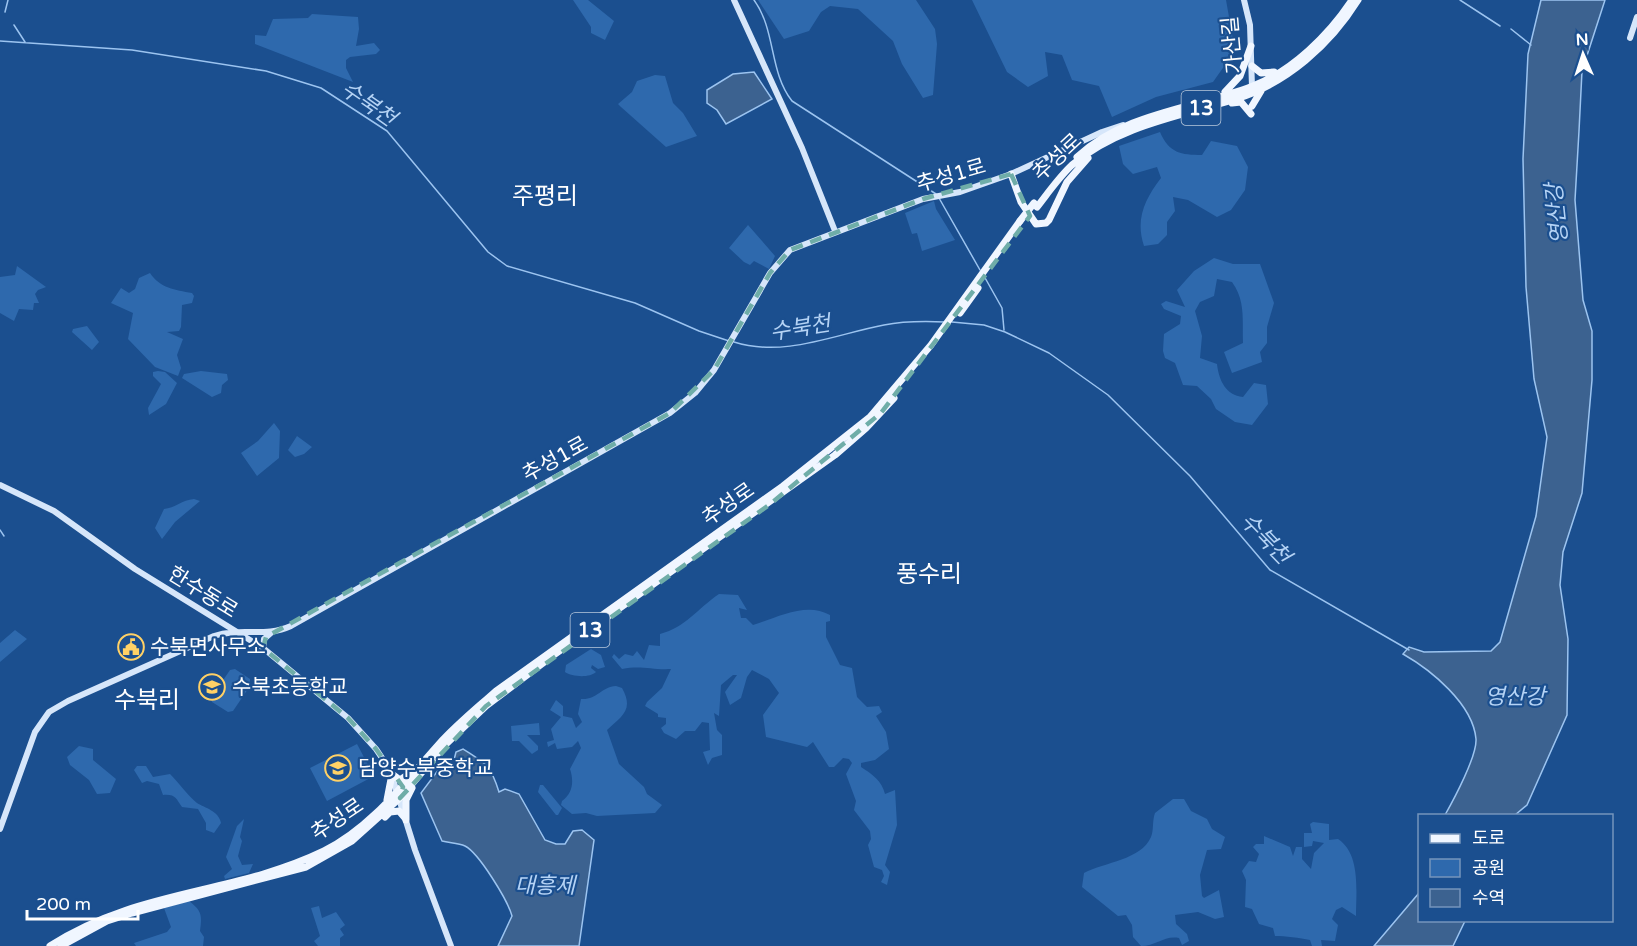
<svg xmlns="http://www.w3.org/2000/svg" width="1637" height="946" viewBox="0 0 1637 946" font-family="'Varela Round','Noto Sans KR',sans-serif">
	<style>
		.green { fill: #2e69ad }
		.water { fill: #3c6290; stroke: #9cc4f0; stroke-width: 1.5 }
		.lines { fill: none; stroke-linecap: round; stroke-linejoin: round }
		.stream { stroke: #9cc4f0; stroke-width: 1.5 }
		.secondary { stroke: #d6e6fa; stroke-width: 6 }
		.primary { stroke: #f0f6ff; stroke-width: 7 }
		.primary-bridge { stroke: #f0f6ff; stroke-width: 7 }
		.marked { fill: none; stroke: #6fada8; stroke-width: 4.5; stroke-dasharray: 12 8; stroke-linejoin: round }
		.labels { text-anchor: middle; stroke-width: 4.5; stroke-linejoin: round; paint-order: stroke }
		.shield { fill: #1b4f8f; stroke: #bbcadd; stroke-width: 1.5 }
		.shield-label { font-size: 20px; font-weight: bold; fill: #fff }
		.street-label { font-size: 21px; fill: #fff; stroke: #1b4f8f }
		.poi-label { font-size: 21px; fill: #fff; stroke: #1b4f8f; text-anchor: start }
		.water-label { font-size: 22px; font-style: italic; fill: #b5d3f5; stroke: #1b4f8f }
		.quarter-label { font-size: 24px; fill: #fff; stroke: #1b4f8f }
	</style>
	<rect width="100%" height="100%" fill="#1b4f8f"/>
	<path class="green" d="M 573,0 L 588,0 L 614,21 L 605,40 L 591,33 L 591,27 Z
		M 758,0 L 916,0 L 935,29 L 937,44 L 933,95 L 923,98 L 902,64 L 893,41 L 858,9 L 830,6 L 821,12 L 809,31 L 784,39 Z
		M 972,0 L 1226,0 L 1234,45 L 1225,65 L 1213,82 L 1156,97 L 1112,117 L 1099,86 L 1072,80 L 1062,55 L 1045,52 L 1048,76 L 1028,87 L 1007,72 Z
		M 312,14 L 358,17 L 359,29 L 356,46 L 374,43 L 380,50 L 376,54 L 350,57 L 346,60 L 346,68 L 353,82 L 255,44 L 255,35 L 266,36 L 273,19 L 308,18 Z
		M 655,75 L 665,76 L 673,103 L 683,113 L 697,136 L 666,147 L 621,107 L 618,104 L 632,92 L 637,81 Z
		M 1160,132 C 1169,153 1181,155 1202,155 L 1211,141 L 1237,146 L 1248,167 L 1245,190 L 1231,210 L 1217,217 L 1188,200 L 1173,197 L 1175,211 L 1167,222 L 1167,235 L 1158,244 L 1144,246 C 1135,219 1145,199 1161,178 L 1157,167 L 1133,174 L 1123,164 L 1119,146 Z
		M 934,201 L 936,209 L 955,240 L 922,251 L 917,233 L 912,234 L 905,213 Z
		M 748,225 L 775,256 L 769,269 L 754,261 L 750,265 L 744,262 L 729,248 Z
		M 1214,258 L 1233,264 L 1260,264 L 1274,303 L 1267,327 L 1267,343 L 1260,352 L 1262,362 L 1232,373 L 1224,352 L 1243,343 C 1242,321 1246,301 1232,282 L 1217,279 L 1214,296 L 1200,302 L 1195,311 L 1202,336 L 1200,358 L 1217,364 C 1219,381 1226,395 1243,397 L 1254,383 L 1266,385 L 1268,404 L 1252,425 L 1235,422 L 1216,409 L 1211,399 L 1197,386 L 1183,385 L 1175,363 L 1165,358 L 1163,351 L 1164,334 L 1180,324 L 1181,316 L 1164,309 L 1161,304 L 1166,301 L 1185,307 L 1177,290 L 1194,271 Z
		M 17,266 L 46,287 L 38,290 L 35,294 L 39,303 L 34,303 L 33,310 L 19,309 L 14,321 L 0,313 L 0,277 L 15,275 Z
		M 150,273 C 160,288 175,290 192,293 L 194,296 L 192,303 L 182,305 L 181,327 L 179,331 L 167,332 L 183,339 L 177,355 L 181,368 L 178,376 L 155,367 L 128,339 L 133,313 L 111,303 L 121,288 L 129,293 L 135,289 L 139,278 Z
		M 87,326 L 99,342 L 92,350 L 72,332 L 73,329 Z
		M 158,371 L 165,372 L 177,383 L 166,404 L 149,415 L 148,408 L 161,384 L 153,376 L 153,372 Z
		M 201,371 L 227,374 L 228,380 L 222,385 L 221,393 L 212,397 L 182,378 L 184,374 Z
		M 274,423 L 280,431 L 279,458 L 257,476 L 241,453 L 258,441 Z
		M 297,436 L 312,447 L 304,454 L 295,457 L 288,450 Z
		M 194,499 L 200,501 L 175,522 L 162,539 L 155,528 L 164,509 C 175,508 182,500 194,499 Z
		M 719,594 L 738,595 L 747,610 L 739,608 L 741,618 L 746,618 L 753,625 C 776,618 806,601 830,615 L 830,621 L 826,622 L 826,637 L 840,665 L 852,668 L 857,697 L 867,707 L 879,706 L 882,712 L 876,716 L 886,732 L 889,749 L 875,760 L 861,763 L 861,767 C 872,774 882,781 885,794 L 895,790 L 897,825 L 885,865 L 890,872 L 887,885 L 881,882 L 884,876 L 882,870 L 874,867 L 868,845 L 871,839 L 870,831 L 854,810 L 856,801 L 846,774 L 852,763 L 849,759 L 843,758 L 834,767 L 829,767 L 813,742 L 807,747 L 766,737 L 763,715 L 779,693 L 769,679 L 752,670 L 747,677 L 741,698 L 730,705 L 725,692 L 737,675 L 733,675 L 721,685 L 719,716 L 714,713 L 717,730 L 722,735 L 722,755 L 712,758 L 708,765 L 703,752 L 710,750 L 709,723 L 702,722 L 695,731 L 685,731 L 676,739 L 664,733 L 661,728 L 666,724 L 666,718 L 658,717 L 658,714 L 645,706 L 647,702 L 662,688 L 671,669 C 651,670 641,665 622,669 L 612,657 L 614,654 L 619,659 L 625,654 L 633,656 L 637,651 L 644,660 L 649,645 L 660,646 L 660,634 C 686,627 697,609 719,594 Z
		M 15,630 L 27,639 L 0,662 L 0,643 Z
		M 591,649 L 601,655 L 605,667 L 598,669 L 592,665 L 591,668 L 596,672 C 590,678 572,677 565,672 L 566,665 Z
		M 235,669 L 250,679 L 250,686 L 233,711 L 228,712 L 212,702 L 211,698 L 230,670 Z
		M 616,686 L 622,688 C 635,711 620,717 607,730 L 619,764 L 644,787 L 647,794 L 662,805 L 655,813 L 597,816 L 586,813 L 572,814 L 561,805 L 562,801 C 573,793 574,781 570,769 L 581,748 L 578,741 L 572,747 L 557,749 L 555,743 L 548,747 L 547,742 L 554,740 L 551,729 L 561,717 L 550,710 L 556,700 L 563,706 L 563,716 L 572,718 L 576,728 L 582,722 L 578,714 L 581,699 C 597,700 601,687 616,686 Z
		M 539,723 L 540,735 L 527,735 L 538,746 L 538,750 L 532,754 L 519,741 L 512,741 L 511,726 Z
		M 357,744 L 374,776 L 327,801 L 310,768 Z
		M 79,746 L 93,749 L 93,760 L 116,779 L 110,793 L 97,794 L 89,780 L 70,765 L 67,757 Z
		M 137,766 L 146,766 L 153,777 L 170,774 C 178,782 189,797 197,803 C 205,808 219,811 221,823 L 214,833 L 206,830 L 206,823 L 198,809 L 182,807 C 176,799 176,794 163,795 L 159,784 L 147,781 L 142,783 L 134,770 Z
		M 540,785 L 543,785 L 562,808 L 558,815 L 556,815 L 538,792 Z
		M 1173,799 L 1184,799 L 1191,811 L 1207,819 L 1212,829 L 1225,837 L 1221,849 L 1207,850 L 1200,875 L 1202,896 L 1204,898 L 1219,890 L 1224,917 L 1215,919 L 1198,912 L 1175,915 L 1176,924 L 1187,934 L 1189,941 L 1182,945 L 1179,938 C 1165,935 1156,946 1141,946 L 1133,937 L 1132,925 L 1126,915 L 1118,916 L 1082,887 L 1084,873 C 1105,862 1141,860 1151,837 C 1154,830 1152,821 1155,813 Z
		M 244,819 L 240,837 L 242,841 L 238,856 L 242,865 L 253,864 L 249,873 L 225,879 L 224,876 L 232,869 L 226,857 L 237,826 Z
		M 1313,822 L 1329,824 L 1329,840 L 1338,839 C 1361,854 1356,892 1356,916 L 1342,907 L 1336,910 L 1332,919 L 1338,925 L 1335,941 L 1321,940 L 1322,946 L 1312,946 L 1310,940 C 1300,938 1285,936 1275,936 L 1273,928 L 1259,924 L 1252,909 L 1245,907 L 1246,880 L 1242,871 L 1249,861 L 1256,862 L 1259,854 L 1253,847 L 1256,844 L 1264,844 L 1264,836 L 1290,847 L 1293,856 L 1296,847 L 1302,847 L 1302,859 L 1311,869 L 1314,853 L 1324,843 L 1313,841 L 1312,846 L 1304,847 L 1304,833 L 1312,833 L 1310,824 Z
		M 189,901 C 202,911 202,915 200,931 L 204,937 L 203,946 L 136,946 L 134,943 L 167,932 L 171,927 L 164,908 Z
		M 319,906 L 322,918 L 336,912 L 345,925 L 340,929 L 344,935 L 340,938 L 340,946 L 318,946 L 314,941 L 320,936 L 311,908 Z"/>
	<path class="water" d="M 1541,0 L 1605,0 L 1582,71 L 1579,131 L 1575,200 L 1583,300 L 1592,331 L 1592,380 L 1582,493 L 1563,552 L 1560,585 L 1568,639 L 1567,715 L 1527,805 L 1515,815 L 1445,815 C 1454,799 1477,756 1476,739 C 1473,704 1431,670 1403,654 L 1409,647 L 1424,652 L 1491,651 L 1500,642 L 1536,516 L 1547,437 L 1534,379 L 1526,287 L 1523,159 L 1528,54 Z
		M 754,72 L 772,99 L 726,124 L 717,110 L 707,103 L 707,90 L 733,74 Z
		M 463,749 C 486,763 491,766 499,792 L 505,789 L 519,794 L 545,840 L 556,844 L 565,844 L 573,831 L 582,830 L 594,840 L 579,946 L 498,946 L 512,916 C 508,901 479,853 465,846 C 458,843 449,843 442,841 L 421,793 L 445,761 L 454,760 L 456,752 Z
		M 1419,893 L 1420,920 L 1465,921 L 1453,946 L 1374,946 Z"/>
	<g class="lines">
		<path class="stream" d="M 754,0 C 776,30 769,72 792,101 L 936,194
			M 1460,0 L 1500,26
			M 5,12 L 8,0
			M 14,25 L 25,42
			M 1511,29 L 1531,45
			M 0,41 L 132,50 L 266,71 L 321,88 L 387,131 L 488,252 L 507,266 L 635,303 L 699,331 L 729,341
			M 939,198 L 980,270
			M 984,276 L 1002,308 L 1004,330
			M 952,322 L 984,325 L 1005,332 L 1049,353 L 1108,395 L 1190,476 L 1270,570 L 1409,650
			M 734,342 C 784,358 836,334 884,325 C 904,321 924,321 945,322
			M 0,530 L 4,536"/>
		<path class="secondary" d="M 734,0 L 802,148 L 835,231
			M 1244,0 L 1250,25 L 1252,87
			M 1630,38 L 1637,17
			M 0,485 L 54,511 L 135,569 L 263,648 L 348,718 L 376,749 L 390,770 L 415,850 L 451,946
			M 263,648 L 264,639 L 272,632
			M 0,829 L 35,732 L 49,712 L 68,701 L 214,636 C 241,627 265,638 291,626 L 670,413 L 695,393 L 714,370 L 770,273 L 790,250 L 923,199 L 960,192 L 1011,174 L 1102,132 L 1123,125"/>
		<path class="primary" d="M 1252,66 L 1261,73 L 1274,72
			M 1225,92 L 1240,76 L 1251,46
			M 1232,103 L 1241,102 L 1251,114
			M 1252,106 L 1261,91
			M 1077,157 C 1126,112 1194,109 1253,86 C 1292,71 1329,35 1352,0
			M 1011,174 L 1021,202 L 1036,224 L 1046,223 L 1049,220 L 1067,182 L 1088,158
			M 1037,207 C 1048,193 1059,177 1072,165 C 1118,126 1180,116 1236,99 C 1287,83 1330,45 1358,0
			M 960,313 L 978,288
			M 392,774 L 400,780 L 409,774
			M 387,800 L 392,774
			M 385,817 L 390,812 L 399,811 L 405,818
			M 406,820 L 406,800 L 412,788
			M 50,946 C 138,889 233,895 324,851 C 372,827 404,783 439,744 C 457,724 477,708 496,691 L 783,486 L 870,417 L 931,345 L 1020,221
			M 61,946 L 107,921 L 132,913 L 306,867 L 352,841 L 400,798 L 445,745 L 486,706 L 551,657 L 835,455 L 866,428 L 894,398"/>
		<path class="primary-bridge" d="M 1020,221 L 1034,203"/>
	</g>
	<path class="marked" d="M 1011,174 L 1030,216 L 881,413 L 769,505 L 486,706 L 400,798 L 403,787 L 376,749 L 348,718 L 263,648 L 266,637 L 670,413 L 714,370 L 770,273 L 790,250 L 923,199 Z"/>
	<defs>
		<g id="civic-ring" transform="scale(1.35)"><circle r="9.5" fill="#1b4f8f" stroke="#ffd166" stroke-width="1.5"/><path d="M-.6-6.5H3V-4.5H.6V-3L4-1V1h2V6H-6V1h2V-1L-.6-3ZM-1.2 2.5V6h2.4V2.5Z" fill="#ffd166"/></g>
		<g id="school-ring" transform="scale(1.35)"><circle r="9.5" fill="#1b4f8f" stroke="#ffd166" stroke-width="1.5"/><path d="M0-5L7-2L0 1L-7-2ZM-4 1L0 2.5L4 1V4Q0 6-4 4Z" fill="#ffd166"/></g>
	</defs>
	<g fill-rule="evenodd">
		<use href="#civic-ring" x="131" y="647"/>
		<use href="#school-ring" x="212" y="687"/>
		<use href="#school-ring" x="338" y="768"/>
	</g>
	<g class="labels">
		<g class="shield">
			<rect x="1181.5" y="91" width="39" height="34" rx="4.5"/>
			<rect x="570.5" y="613" width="39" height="34" rx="4.5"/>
		</g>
		<g class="shield-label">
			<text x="1201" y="115">13</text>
			<text x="590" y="637">13</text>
		</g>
		<g class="street-label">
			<text transform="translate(1232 45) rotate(-95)" y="7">가산길</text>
			<text transform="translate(1057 157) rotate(-43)" y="7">추성로</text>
			<text transform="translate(951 175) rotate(-16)" y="7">추성1로</text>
			<text transform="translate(555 459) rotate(-29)" y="7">추성1로</text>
			<text transform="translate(728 504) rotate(-35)" y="7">추성로</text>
			<text transform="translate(203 592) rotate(32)" y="7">한수동로</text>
			<text transform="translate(337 819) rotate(-34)" y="7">추성로</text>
		</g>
		<g class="poi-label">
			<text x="150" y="654">수북면사무소</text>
			<text x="232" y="694">수북초등학교</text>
			<text x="358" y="775">담양수북중학교</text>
		</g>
		<g class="water-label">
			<text transform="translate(369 103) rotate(35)" y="8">수북천</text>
			<text transform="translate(1556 214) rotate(-96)" y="8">영산강</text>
			<text transform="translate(800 327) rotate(-9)" y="8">수북천</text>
			<text transform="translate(1266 538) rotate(46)" y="8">수북천</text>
			<text x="1515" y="704">영산강</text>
			<text x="545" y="893">대흥제</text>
		</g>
		<g class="quarter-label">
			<text x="545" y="204">주평리</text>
			<text x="929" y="582">풍수리</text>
			<text x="147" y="708">수북리</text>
		</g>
	</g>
	<rect x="1418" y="814" width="195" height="108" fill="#1b4f8f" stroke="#7695bc" stroke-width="1.5"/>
	<rect x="1430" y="834" width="30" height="9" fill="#f0f6ff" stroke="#7695bc" stroke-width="1.5"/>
	<text x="1472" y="844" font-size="18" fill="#ffffff">도로</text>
	<rect x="1430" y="859" width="30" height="18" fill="#2e69ad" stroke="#7695bc" stroke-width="1.5"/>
	<text x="1472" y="874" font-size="18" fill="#ffffff">공원</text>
	<rect x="1430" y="889" width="30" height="18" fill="#3c6290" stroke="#7695bc" stroke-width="1.5"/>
	<text x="1472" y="904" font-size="18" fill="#ffffff">수역</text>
	<g transform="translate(1583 54) rotate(357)" stroke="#1b4f8f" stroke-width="4.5" paint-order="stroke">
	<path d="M0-4.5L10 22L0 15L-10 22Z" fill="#ffffff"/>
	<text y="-9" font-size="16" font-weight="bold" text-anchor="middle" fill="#ffffff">N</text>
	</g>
	<path d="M27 910v9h111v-9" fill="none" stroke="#ffffff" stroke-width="3"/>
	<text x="36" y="910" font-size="18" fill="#ffffff" stroke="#1b4f8f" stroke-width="4.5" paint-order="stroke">200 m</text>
</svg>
